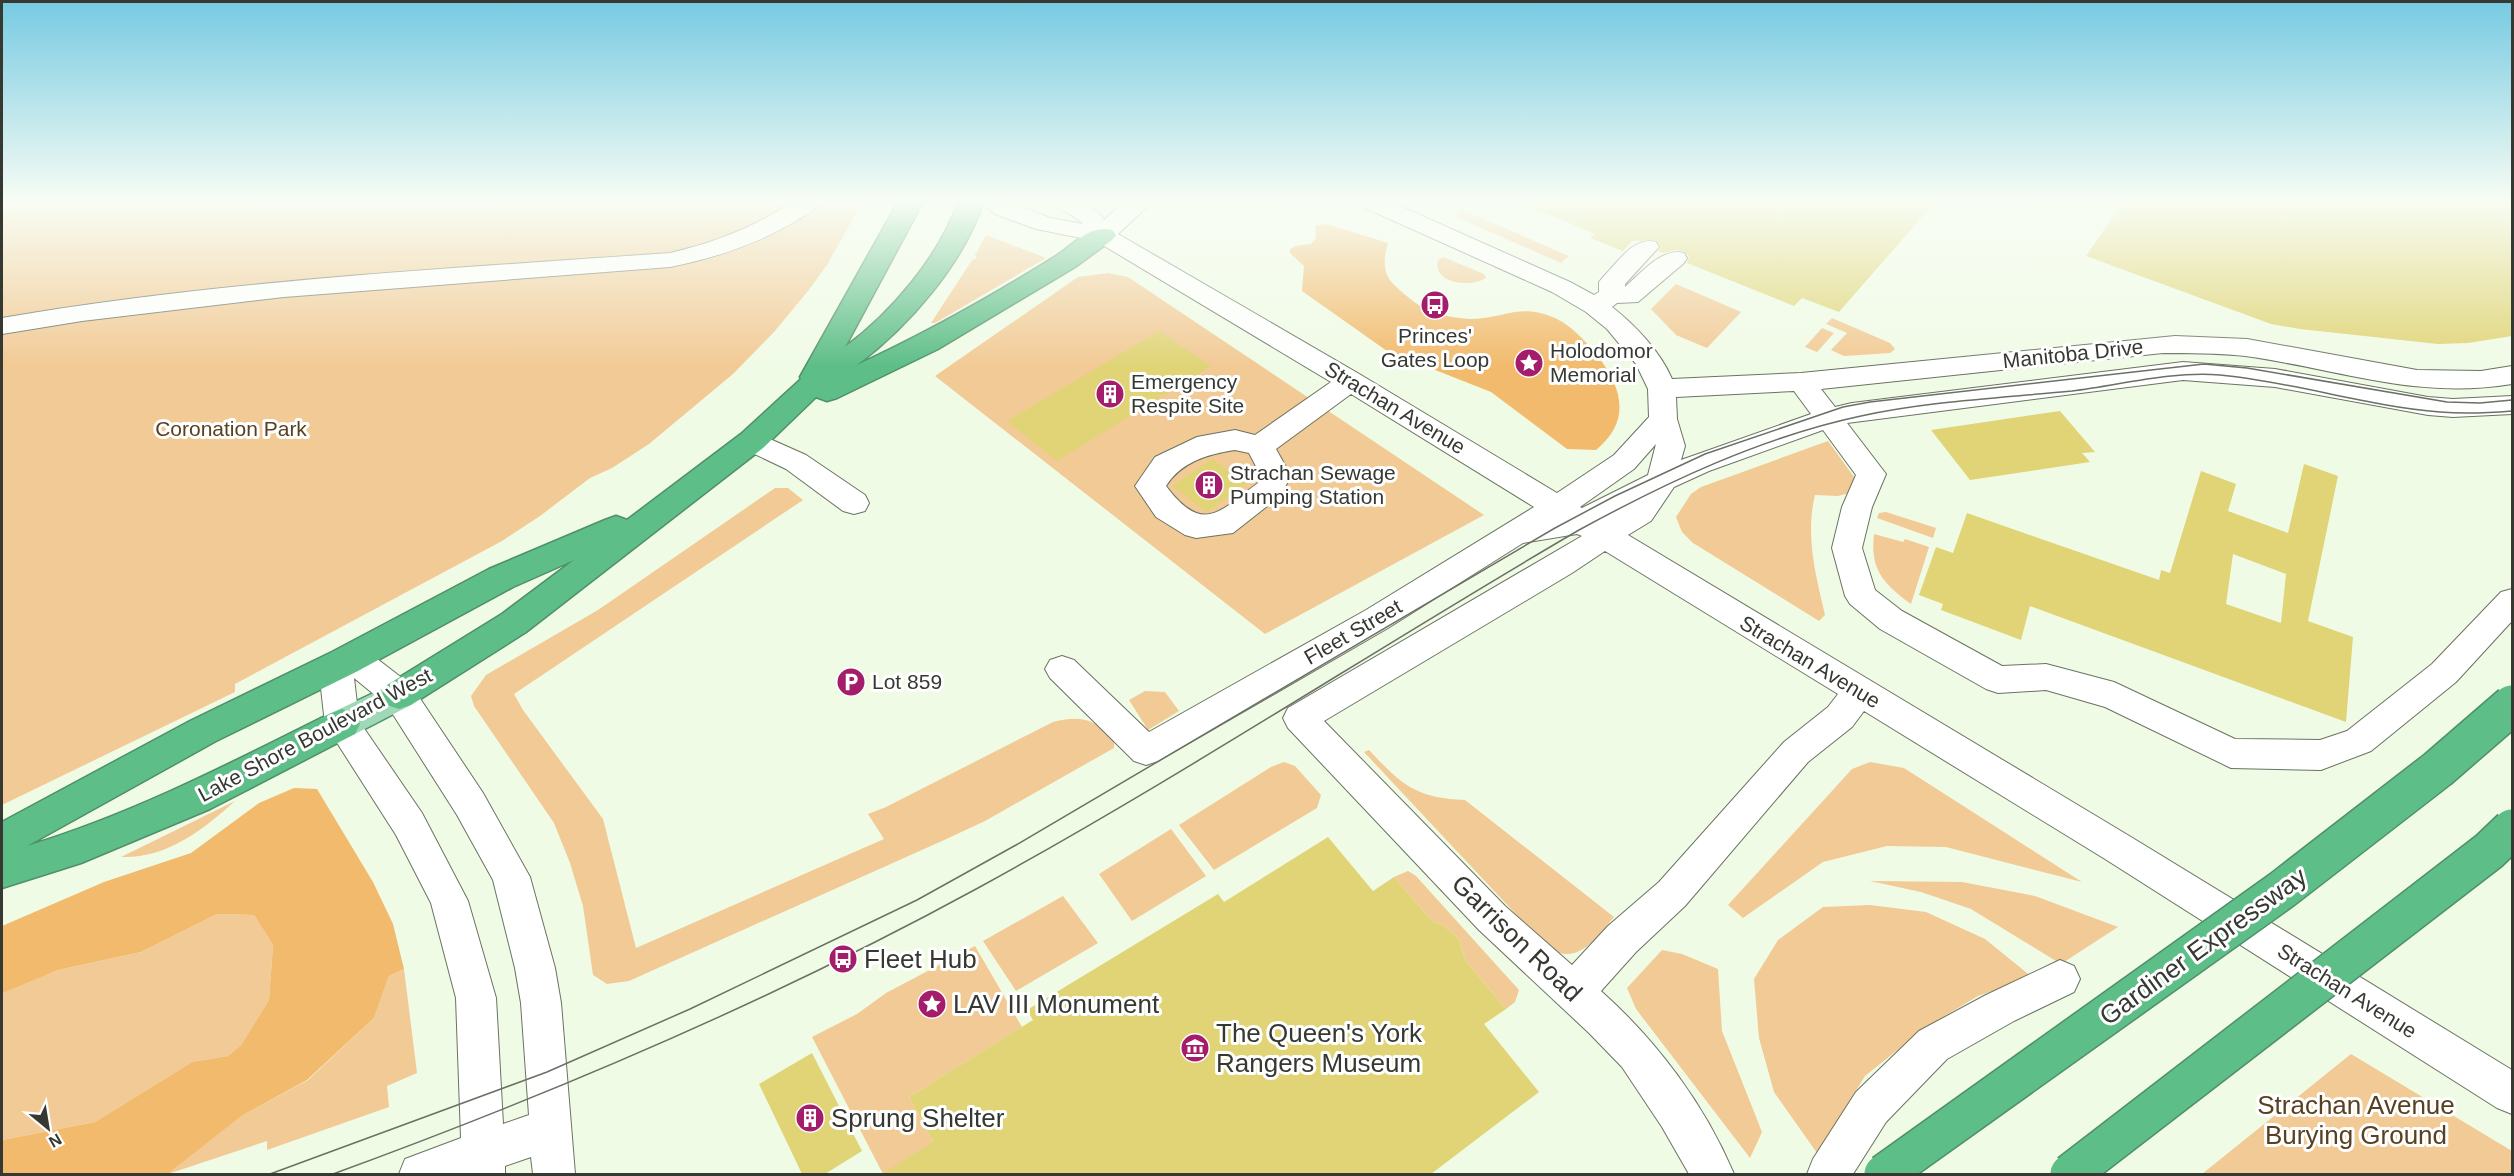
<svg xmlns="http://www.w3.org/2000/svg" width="2514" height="1176" viewBox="0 0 2514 1176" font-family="Helvetica,sans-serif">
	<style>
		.green { fill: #f2ca95 }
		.forest { fill: #f2ba6c }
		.building { fill: #e0d477; fill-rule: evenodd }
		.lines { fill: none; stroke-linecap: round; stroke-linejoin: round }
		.minor-casing { stroke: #6a7361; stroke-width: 2 }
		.major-casing { stroke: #4f8f69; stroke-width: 3 }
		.highway-casing { stroke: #4f8f69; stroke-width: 3 }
		.minor { fill: #fff; fill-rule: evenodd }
		.major { fill: #9ed8b7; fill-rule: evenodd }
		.highway { fill: #5dbe87; fill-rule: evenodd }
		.tram { stroke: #6b7165; stroke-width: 1.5 }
		.highway-bridge-casing { stroke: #4f8f69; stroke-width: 42; stroke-linecap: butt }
		.highway-bridge { stroke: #5dbe87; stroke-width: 39 }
		.labels { text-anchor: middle; stroke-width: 6; stroke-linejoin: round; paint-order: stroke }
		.poi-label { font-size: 21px; fill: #353931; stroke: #fff; text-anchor: start }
		.street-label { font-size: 21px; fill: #353931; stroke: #fff }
		.park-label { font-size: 21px; fill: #584120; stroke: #fff }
		.near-street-label { font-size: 26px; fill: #353931; stroke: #fff }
		.near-poi-label { font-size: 26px; fill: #353931; stroke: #fff; text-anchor: start }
		.near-park-label { font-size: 26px; fill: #584120; stroke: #fff }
	</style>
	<rect width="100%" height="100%" fill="#f0fbe6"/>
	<path class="green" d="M 2,202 L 835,202 L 861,204 L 827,265 L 808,291 L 774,332 L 733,374 L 649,444 L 612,468 L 590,478 L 540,516 L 502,541 L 235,684 L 235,692 L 2,805 Z
		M 1461,209 L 1569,256 L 1561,263 L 1454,216 Z
		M 986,235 L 1046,258 L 935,323 L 931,323 L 972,260 L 977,258 L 975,255 Z
		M 1443,257 L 1484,274 L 1486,278 C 1471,288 1432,284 1438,260 Z
		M 1108,273 L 1128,277 L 1484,515 L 1265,634 L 935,376 L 1078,277 Z
		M 1676,284 L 1741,312 L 1707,348 L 1676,335 L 1651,309 Z
		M 1832,318 L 1890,343 L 1895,349 L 1890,353 L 1844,356 L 1831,350 L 1847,333 L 1826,324 Z
		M 1822,328 L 1834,333 L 1817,352 L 1805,347 Z
		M 1828,441 L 1854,477 L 1850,493 L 1838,496 L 1815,495 C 1805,536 1816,576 1825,615 L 1819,621 L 1693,543 L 1682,532 L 1676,517 L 1691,494 L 1701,487 Z
		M 775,488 L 788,488 L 803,500 L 514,694 L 523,710 L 603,819 L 636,948 L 884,839 L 868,814 L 886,807 L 1053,722 C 1082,715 1090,719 1114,736 L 1114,748 L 985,821 L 942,841 L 629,981 L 607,984 L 593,975 L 583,906 L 570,863 L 554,823 L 474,706 L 471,696 L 486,675 L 598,610 Z
		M 1886,512 L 1936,528 L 1933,538 L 1877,518 L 1879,513 Z
		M 1874,534 L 1903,542 L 1905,539 L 1929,547 L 1911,604 C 1883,583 1870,570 1874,534 Z
		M 1145,691 L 1165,692 L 1179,711 L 1148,730 L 1129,700 Z
		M 1369,750 C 1401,784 1415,798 1465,800 L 1614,917 C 1601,932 1582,962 1557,952 C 1552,950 1546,945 1541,941 L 1364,752 Z
		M 1284,762 L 1295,766 L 1321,795 L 1317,808 L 1214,870 L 1179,825 L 1271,767 Z
		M 1870,762 L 1904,768 L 2082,882 L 1946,847 L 1887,846 L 1823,862 L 1743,918 L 1728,905 L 1852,769 Z
		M 235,801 C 203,830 166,859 121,857 Z
		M 1171,829 L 1206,876 L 1132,921 L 1099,874 Z
		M 1408,871 L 1416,876 L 1519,990 L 1515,1002 L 1506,1009 L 1465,960 L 1459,939 L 1443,925 L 1432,921 L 1394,877 Z
		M 1870,881 L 1962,882 L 2035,896 L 2118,927 L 2061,964 L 1971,909 L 1921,892 Z
		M 1063,896 L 1098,943 L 1016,991 L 983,941 Z
		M 1870,905 L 1926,912 L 1985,939 L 2032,977 L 1978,996 L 1925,1028 L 1865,1076 L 1817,1153 L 1774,1092 L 1759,1038 L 1754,979 L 1778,940 L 1823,907 Z
		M 217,914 L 254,915 L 273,945 L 269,1000 L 241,1045 L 228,1056 L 192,1062 L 95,1122 L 2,1140 L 2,993 L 4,990 L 58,970 L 141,952 Z
		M 975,946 L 1022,1027 L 909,1097 L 933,1142 L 913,1171 L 908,1174 L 883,1174 L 812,1037 L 857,1014 L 886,993 Z
		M 1662,950 L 1682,954 L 1718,969 L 1722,1031 L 1762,1132 L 1750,1158 L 1636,1009 L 1627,988 Z
		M 404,969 L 417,1073 L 387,1086 L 389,1107 L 267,1150 L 267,1141 L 168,1174 L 243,1115 L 308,1080 L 374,1018 L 389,976 Z
		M 2351,1054 L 2512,1151 L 2512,1174 L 2202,1174 Z"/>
	<path class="forest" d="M 1326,224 L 1388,243 C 1385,254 1383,264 1387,275 C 1390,284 1418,306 1427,310 C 1440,315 1459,319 1472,319 C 1506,318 1521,302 1557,319 C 1573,327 1586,342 1597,355 C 1622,387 1632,421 1596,450 L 1567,449 L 1491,392 L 1387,351 L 1302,291 L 1304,266 L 1290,253 L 1290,249 L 1296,246 L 1311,244 L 1316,238 L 1315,226 Z
		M 294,788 L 317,789 L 373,882 L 393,924 L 404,969 L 389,976 L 374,1018 L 307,1080 L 243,1115 L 168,1174 L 2,1174 L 2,1140 L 95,1122 L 192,1062 L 228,1056 L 241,1045 L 269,1000 L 273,945 L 254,915 L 217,914 L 141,952 L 58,970 L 2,993 L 2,926 L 104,882 L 191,853 L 259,803 Z"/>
	<path class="building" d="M 1520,202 L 1935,202 L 1839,312 L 1802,298 L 1794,306 L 1687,263 L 1689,257 L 1684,251 L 1675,250 L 1663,253 L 1658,251 L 1661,247 L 1656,240 L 1632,241 L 1623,251 L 1590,238 L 1595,234 Z
		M 2123,202 L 2512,202 L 2512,336 L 2468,343 L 2438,344 L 2300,329 L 2271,324 L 2086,256 Z
		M 1159,331 L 1211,366 L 1057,461 L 1007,421 Z
		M 2060,411 L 2095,452 L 2082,453 L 2090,462 L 1970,480 L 1931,430 Z
		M 1212,459 L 1247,483 L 1207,512 L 1172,486 Z
		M 2304,464 L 2338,476 L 2308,621 L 2353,637 L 2346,722 L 2030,606 L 2021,640 L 1941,610 L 1943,604 L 1919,595 L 1936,547 L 1953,553 L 1967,513 L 2159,580 L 2161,570 L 2170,573 L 2201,471 L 2236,484 L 2228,511 L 2288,533 ZM 2233,554 L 2286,574 L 2281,623 L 2226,604 Z
		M 1328,837 L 1373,891 L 1394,877 L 1432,921 L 1443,925 L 1459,939 L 1465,960 L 1506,1009 L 1484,1024 L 1539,1092 L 1431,1174 L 882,1174 L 933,1142 L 909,1097 L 1033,1020 L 1027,1010 L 1218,894 L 1224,902 Z
		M 812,1053 L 862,1151 L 825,1174 L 802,1174 L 759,1084 Z"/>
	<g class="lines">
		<g class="minor-casing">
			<path id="minor" d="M 792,202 L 821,202 C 815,211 803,216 794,222 C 755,245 714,258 670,267 L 284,297 L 82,321 L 2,334 L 2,318 C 222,280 447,269 670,253 C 714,243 755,227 792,202 Z
				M 981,202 L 1009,202 L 1050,218 L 1083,224 C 1075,214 1061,213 1054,202 C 1079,202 1089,199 1104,220 L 1124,202 L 1152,202 L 1118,234 L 1361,375 L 1557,493 L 1614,455 L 1649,417 L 1648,389 L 1636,364 L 1607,329 L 1586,312 L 1552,292 L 1363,207 L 1359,202 L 1391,202 L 1570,282 L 1594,295 L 1599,292 L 1599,282 L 1603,277 C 1618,262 1634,236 1656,242 L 1659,247 L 1625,284 L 1625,287 C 1641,273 1662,247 1684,253 L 1687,258 L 1684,263 L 1638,302 L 1617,303 L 1612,307 C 1635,325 1660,351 1672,379 L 1801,373 L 2175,336 L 2247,339 L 2417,370 L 2481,371 L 2512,366 L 2512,384 C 2415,400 2339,369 2245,356 C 2218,353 2191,353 2163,353 L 1821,389 L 1835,407 L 1852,403 L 2183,362 L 2275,369 L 2428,397 L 2453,399 L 2512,396 L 2512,414 L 2453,417 L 2428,415 L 2275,387 L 2183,380 L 1847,423 L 1886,474 L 1872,507 L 1862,548 L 1875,590 L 1902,611 L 2002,666 L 2046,664 L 2114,682 L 2235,739 L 2320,740 L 2347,731 L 2432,664 L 2501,592 L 2512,589 L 2512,621 L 2456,682 L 2371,751 L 2321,770 L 2231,768 L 2105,707 L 2046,690 L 1998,693 L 1986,689 L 1880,629 L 1850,604 L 1845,596 L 1832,548 L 1842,507 L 1856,475 L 1823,430 L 1709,471 L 1674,487 L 1651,521 L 1628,535 L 2131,837 L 2512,1070 L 2512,1114 L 2497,1108 L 2105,859 L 1864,711 L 1852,727 L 1808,762 L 1685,906 L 1636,952 L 1601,991 C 1657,1041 1705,1105 1734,1174 L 1689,1174 L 1662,1127 L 1622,1067 L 1589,1033 L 1479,930 L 1288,728 L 1283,718 L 1288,708 L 1582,536 L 1577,534 L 1523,543 L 1388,628 L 1158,761 L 1146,765 L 1134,761 L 1050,678 L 1045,669 L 1050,660 L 1062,656 L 1074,660 L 1149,732 L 1366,610 L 1534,507 L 1351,394 L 1276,449 L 1291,476 L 1280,496 L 1233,533 L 1196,538 L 1185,535 L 1156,517 L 1135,486 L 1155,457 L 1197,437 L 1235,430 L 1255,435 L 1331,382 L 1096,241 L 1036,229 L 995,214 ZM 1794,391 L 1811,414 L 1681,460 L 1685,446 L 1677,419 L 1676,397 ZM 1656,444 L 1648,475 L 1582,508 L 1580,507 L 1634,469 ZM 1235,450 L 1249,453 L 1261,476 L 1258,483 C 1219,512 1203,535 1166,486 C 1181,462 1208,454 1235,450 ZM 1605,551 L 1838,694 L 1828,707 L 1784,742 L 1659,882 L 1608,926 L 1572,965 L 1505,906 L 1324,721 L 1572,573 Z
				M 752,431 L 806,455 L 865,495 L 869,503 L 865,511 L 854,514 L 843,511 L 786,469 L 742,448 L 738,441 L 742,434 Z
				M 344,649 L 376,658 L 411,685 L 483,793 L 530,877 L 555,968 L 561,1003 L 575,1174 L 533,1174 L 531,1157 L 505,1166 L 505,1174 L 399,1174 L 405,1159 L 461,1138 L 456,998 L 431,903 L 396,835 L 325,724 L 320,679 L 332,653 ZM 354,678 L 387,705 L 457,815 L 493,880 L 515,968 L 521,1003 L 529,1115 L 503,1124 L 496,998 L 468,901 L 422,813 L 359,721 Z
				M 2060,960 L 2074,966 L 2080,979 L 2074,992 L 2014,1021 L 1947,1059 L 1886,1122 L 1853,1174 L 1807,1174 L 1813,1159 L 1856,1092 L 1919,1031 L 1986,995 Z"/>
		</g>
		<g class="major-casing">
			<path id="major" d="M 399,681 L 411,685 L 417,695 L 411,705 L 355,734 L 342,739 L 329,734 L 324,724 L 329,714 Z"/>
		</g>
		<g class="highway-casing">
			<path id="highway" d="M 898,202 L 923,202 L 845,347 C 890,314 940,256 958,202 L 983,202 C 964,263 908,327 857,365 C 926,333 992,296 1056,256 C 1073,245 1090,224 1112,230 L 1116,235 L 1112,240 L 1075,267 L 938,349 L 837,398 L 827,401 L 816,397 L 763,448 L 526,632 L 411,705 L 399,709 L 387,705 L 381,695 L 387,685 L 502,614 L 574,560 L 513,587 L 356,672 L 216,741 L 27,846 C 133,814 231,763 329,714 L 342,709 L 355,714 L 360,724 L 355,734 L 210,809 L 81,863 L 2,888 L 2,822 L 190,721 L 332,652 L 489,569 L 605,520 L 616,516 L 627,520 L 741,434 L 801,379 L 800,377 Z"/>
		</g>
		<use href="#minor" class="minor"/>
		<use href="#major" class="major"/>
		<use href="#highway" class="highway"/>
		<path class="tram" d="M 270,1174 L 547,1072 L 690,1009 L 917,900 L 1016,845 L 1555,528 L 1615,496 L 1705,454 L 1843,407 L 1870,402 L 2204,364 L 2247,368 L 2447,402 L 2480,403 L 2512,400
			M 333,1174 C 555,1093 771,1001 978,888 C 1183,776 1378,647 1579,530 C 1667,482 1762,437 1861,416 C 1930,401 2001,398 2072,391 C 2121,385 2170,371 2220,375 C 2294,382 2366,406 2440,412 C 2464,414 2488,413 2512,411"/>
		<g class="highway-bridge-casing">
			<path id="highway-bridge" d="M 1884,1174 L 2283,889 L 2438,769 L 2512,705
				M 2070,1174 L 2489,851 L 2512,829"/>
		</g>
		<use href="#highway-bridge" class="highway-bridge"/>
	</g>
	<linearGradient id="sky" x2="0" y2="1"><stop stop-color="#76cae2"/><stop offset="0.55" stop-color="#f8fdf4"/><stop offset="1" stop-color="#f8fdf4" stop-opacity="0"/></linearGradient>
	<rect width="2514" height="367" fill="url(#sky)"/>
	<defs>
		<g id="bus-disc" transform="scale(1.5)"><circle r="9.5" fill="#a31d6a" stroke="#fff"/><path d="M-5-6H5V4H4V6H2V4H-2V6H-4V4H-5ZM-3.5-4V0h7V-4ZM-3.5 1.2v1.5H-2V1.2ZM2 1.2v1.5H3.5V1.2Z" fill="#fff"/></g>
		<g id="sight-disc" transform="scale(1.5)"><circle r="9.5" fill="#a31d6a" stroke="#fff"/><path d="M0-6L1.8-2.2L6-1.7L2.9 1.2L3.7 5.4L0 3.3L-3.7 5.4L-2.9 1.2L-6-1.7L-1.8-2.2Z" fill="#fff"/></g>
		<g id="building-disc" transform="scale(1.5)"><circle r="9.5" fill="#a31d6a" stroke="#fff"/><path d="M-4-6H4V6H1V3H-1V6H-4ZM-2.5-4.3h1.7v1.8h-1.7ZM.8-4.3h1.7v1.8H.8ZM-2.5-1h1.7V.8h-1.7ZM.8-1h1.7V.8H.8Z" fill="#fff"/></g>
		<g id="parking-disc" transform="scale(1.5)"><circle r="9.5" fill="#a31d6a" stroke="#fff"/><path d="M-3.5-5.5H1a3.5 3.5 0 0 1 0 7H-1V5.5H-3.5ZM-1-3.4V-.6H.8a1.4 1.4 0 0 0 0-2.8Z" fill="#fff"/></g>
		<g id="museum-disc" transform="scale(1.5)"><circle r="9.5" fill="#a31d6a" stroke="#fff"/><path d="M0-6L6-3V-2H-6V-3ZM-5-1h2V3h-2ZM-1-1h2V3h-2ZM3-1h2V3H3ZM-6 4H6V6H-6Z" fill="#fff"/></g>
	</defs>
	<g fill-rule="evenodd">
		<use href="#bus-disc" x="1435" y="305"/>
		<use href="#sight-disc" x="1529" y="363"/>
		<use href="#building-disc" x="1110" y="394"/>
		<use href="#building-disc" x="1209" y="485"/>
		<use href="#parking-disc" x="851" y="682"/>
		<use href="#bus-disc" x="843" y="959"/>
		<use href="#sight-disc" x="932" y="1004"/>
		<use href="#museum-disc" x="1195" y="1048"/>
		<use href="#building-disc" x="810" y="1118"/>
	</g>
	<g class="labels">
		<g class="poi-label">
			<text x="1435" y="343" text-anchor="middle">Princes'<tspan x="1435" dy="24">Gates Loop</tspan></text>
			<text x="1550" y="358">Holodomor<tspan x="1550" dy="24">Memorial</tspan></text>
			<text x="1131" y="389">Emergency<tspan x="1131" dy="24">Respite Site</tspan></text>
			<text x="1230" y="480">Strachan Sewage<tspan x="1230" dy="24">Pumping Station</tspan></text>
			<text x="872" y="689">Lot 859</text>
		</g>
		<g class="street-label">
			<text transform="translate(2073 354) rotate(-6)" y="7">Manitoba Drive</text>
			<text transform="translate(1395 408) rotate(31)" y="7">Strachan Avenue</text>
			<text transform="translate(1353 632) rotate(-30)" y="7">Fleet Street</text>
			<text transform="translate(1810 662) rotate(31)" y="7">Strachan Avenue</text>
			<text transform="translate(315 735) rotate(-28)" y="7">Lake Shore Boulevard West</text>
			<text transform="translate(2347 991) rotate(32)" y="7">Strachan Avenue</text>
		</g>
		<g class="park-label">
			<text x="231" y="436">Coronation Park</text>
		</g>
		<g class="near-street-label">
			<text transform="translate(1517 938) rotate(44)" y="9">Garrison Road</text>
			<text transform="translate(2203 946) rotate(-36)" y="9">Gardiner Expressway</text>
		</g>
		<g class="near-poi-label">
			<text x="864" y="968">Fleet Hub</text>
			<text x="953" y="1013">LAV III Monument</text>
			<text x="1216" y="1042">The Queen's York<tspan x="1216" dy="30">Rangers Museum</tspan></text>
			<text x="831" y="1127">Sprung Shelter</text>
		</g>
		<g class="near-park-label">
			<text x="2356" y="1114">Strachan Avenue<tspan x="2356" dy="30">Burying Ground</tspan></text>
		</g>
	</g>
	<rect width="2514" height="1176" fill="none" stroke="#353931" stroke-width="6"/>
	<g transform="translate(48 1128) rotate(150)" stroke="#ffffff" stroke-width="4.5" paint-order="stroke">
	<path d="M0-4.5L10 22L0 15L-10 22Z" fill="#353931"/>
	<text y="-9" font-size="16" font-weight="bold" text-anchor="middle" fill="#353931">N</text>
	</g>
</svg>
